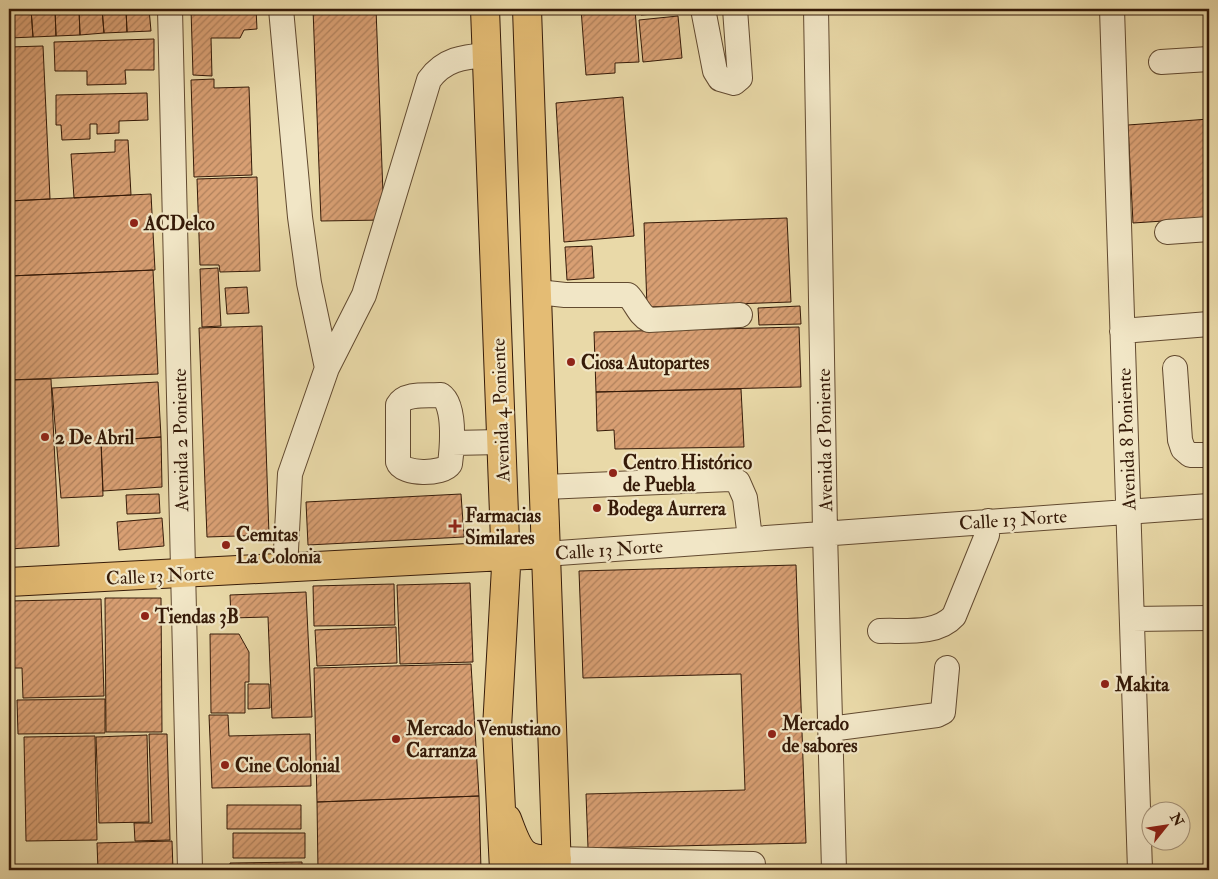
<svg xmlns="http://www.w3.org/2000/svg" width="1218" height="879" viewBox="0 0 1218 879" font-family="'IM FELL Double Pica',serif">
	<style>
		.building { fill: url(#building-hatch); stroke: #351a08 }
		.lines { fill: none; stroke-linecap: round; stroke-linejoin: round }
		.minor-casing { stroke: #624a30; stroke-width: 26 }
		.major-casing { stroke: #351a08; stroke-width: 30 }
		.minor { stroke: #f1e6c6; stroke-width: 24 }
		.major { stroke: #e4bc74; stroke-width: 28 }
		.poi-dot { fill: #8f2418; stroke: #f1e6c6; stroke-width: 2 }
		.labels { text-anchor: middle; stroke-width: 4.5; stroke-linejoin: round; paint-order: stroke }
		.poi-label { font-size: 19px; font-weight: bold; fill: #351a08; stroke: #f1e6c6; text-anchor: start }
		.street-label { font-size: 19px; fill: #351a08; stroke: #f1e6c6 }
	</style>
	<defs>
		<pattern id="building-hatch" width="6" height="6" patternUnits="userSpaceOnUse" patternTransform="scale(1.25)"><rect width="6" height="6" fill="#d89f73"/><path d="M-1 1l2-2M0 6l6-6M5 7l2-2" fill="none" stroke="#b0815c"/></pattern>
	</defs>
	<rect width="100%" height="100%" fill="#e9d9a8"/>
	<filter id="stains"><feTurbulence type="fractalNoise" baseFrequency=".004" numOctaves="4"/><feColorMatrix values="0 0 0 0 .2 0 0 0 0 .09 0 0 0 0 .02 0 0 0 .5 -.17"/></filter>
	<radialGradient id="worn" r=".72"><stop offset=".6" stop-color="#630" stop-opacity="0"/><stop offset="1" stop-color="#630" stop-opacity=".3"/></radialGradient>
	<path class="building" d="M 9,9 L 31,9 L 33,37 L 9,38 Z
		M 31,9 L 55,9 L 56,36 L 33,37 Z
		M 55,9 L 79,9 L 80,35 L 56,36 Z
		M 79,9 L 102,9 L 104,33 L 80,35 Z
		M 102,9 L 126,9 L 127,32 L 104,33 Z
		M 126,9 L 149,9 L 151,31 L 127,32 Z
		M 191,9 L 256,9 L 257,29 L 244,30 L 240,38 L 211,38 L 212,76 L 193,75 Z
		M 313,9 L 376,9 L 384,220 L 321,221 Z
		M 581,9 L 635,9 L 639,62 L 615,63 L 615,73 L 586,75 Z
		M 640,9 L 678,9 L 679,12 L 641,15 Z
		M 678,16 L 682,58 L 643,62 L 639,20 Z
		M 154,39 L 154,70 L 125,70 L 126,84 L 87,85 L 87,71 L 55,71 L 54,42 Z
		M 43,46 L 50,199 L 9,201 L 9,47 Z
		M 214,79 L 214,88 L 249,87 L 252,175 L 194,177 L 191,80 Z
		M 147,93 L 148,120 L 119,121 L 119,133 L 97,134 L 97,124 L 90,124 L 90,139 L 62,140 L 61,125 L 56,125 L 56,95 Z
		M 623,97 L 634,236 L 564,242 L 556,103 Z
		M 1209,119 L 1209,218 L 1133,223 L 1128,125 Z
		M 115,140 L 128,140 L 131,195 L 74,198 L 71,154 L 115,152 Z
		M 257,177 L 260,271 L 220,272 L 219,265 L 200,265 L 197,179 Z
		M 151,194 L 155,270 L 9,276 L 9,201 Z
		M 787,218 L 791,302 L 647,307 L 644,223 Z
		M 592,246 L 594,278 L 567,280 L 565,247 Z
		M 218,268 L 221,326 L 202,327 L 200,269 Z
		M 153,270 L 158,374 L 9,380 L 9,276 Z
		M 247,287 L 249,313 L 227,314 L 225,288 Z
		M 800,306 L 801,324 L 759,325 L 758,308 Z
		M 262,326 L 269,535 L 207,537 L 199,328 Z
		M 799,327 L 801,387 L 596,392 L 594,332 Z
		M 51,379 L 59,546 L 9,549 L 9,380 Z
		M 158,382 L 161,437 L 101,441 L 103,496 L 61,498 L 52,388 Z
		M 741,389 L 744,447 L 615,449 L 614,430 L 597,431 L 596,392 Z
		M 161,437 L 162,487 L 103,491 L 101,441 Z
		M 159,494 L 160,513 L 127,514 L 126,495 Z
		M 461,494 L 464,537 L 308,545 L 306,502 Z
		M 162,518 L 164,546 L 119,550 L 117,522 Z
		M 796,565 L 806,843 L 588,848 L 586,794 L 745,790 L 741,674 L 583,678 L 579,571 Z
		M 470,583 L 473,662 L 400,664 L 397,585 Z
		M 394,584 L 395,625 L 314,626 L 313,586 Z
		M 306,592 L 312,717 L 272,718 L 268,617 L 231,618 L 230,595 Z
		M 105,598 L 161,598 L 162,732 L 106,732 Z
		M 101,599 L 104,696 L 23,698 L 22,668 L 12,668 L 10,601 Z
		M 396,627 L 397,663 L 317,666 L 315,630 Z
		M 210,634 L 239,634 L 249,652 L 249,682 L 245,682 L 245,713 L 211,713 Z
		M 471,664 L 479,796 L 317,802 L 314,668 Z
		M 248,684 L 269,684 L 270,708 L 248,709 Z
		M 105,699 L 105,733 L 18,734 L 17,700 Z
		M 209,715 L 228,715 L 229,736 L 310,734 L 311,786 L 212,788 Z
		M 149,734 L 167,734 L 170,840 L 135,841 L 134,823 L 152,823 Z
		M 147,735 L 149,822 L 99,823 L 96,737 Z
		M 95,736 L 97,840 L 26,841 L 24,737 Z
		M 479,796 L 481,870 L 318,870 L 317,802 Z
		M 227,805 L 301,805 L 301,829 L 227,829 Z
		M 233,833 L 305,833 L 305,858 L 233,858 Z
		M 172,841 L 173,870 L 98,870 L 97,843 Z
		M 302,862 L 302,870 L 230,870 L 230,863 Z"/>
	<g class="lines">
		<g class="minor-casing">
			<path id="minor" d="M 170,9 L 190,870
				M 281,9 L 300,217 L 309,283 L 327,368
				M 703,9 L 715,71 L 720,79 L 734,83 L 740,78 L 735,9
				M 816,9 L 825,532 L 834,870
				M 1112,9 L 1140,870
				M 1161,62 L 1209,59
				M 1167,232 L 1209,229
				M 538,292 L 565,295 L 628,295 C 636,303 639,315 649,320 L 740,315
				M 1122,331 L 1209,324
				M 1175,368 L 1180,440 L 1183,449 L 1190,455 L 1209,455
				M 441,395 C 456,405 452,448 450,464 C 443,475 402,475 398,462 L 398,405 C 405,392 428,396 441,395 Z
				M 452,443 L 501,442
				M 545,487 L 730,479 L 738,482 L 745,498 L 750,538
				M 545,554 L 1209,506
				M 285,569 L 290,474 L 327,368 L 364,295 L 429,80 C 444,59 463,57 487,55
				M 1132,619 L 1209,618
				M 880,631 C 904,630 937,635 954,616 L 987,535 L 988,521
				M 830,729 L 937,715 L 943,712 L 947,668
				M 557,859 L 753,864"/>
		</g>
		<g class="major-casing">
			<path id="major" d="M 485,9 L 506,567 L 497,728 L 504,870
				M 527,9 L 557,870
				M 9,582 L 545,554
				M 507,819 C 519,850 520,862 557,859"/>
		</g>
		<use href="#minor" class="minor"/>
		<use href="#major" class="major"/>
	</g>
	<g class="poi-dot">
		<circle cx="134" cy="223" r="5"/>
		<circle cx="571" cy="362" r="5"/>
		<circle cx="45" cy="437" r="5"/>
		<circle cx="613" cy="473" r="5"/>
		<circle cx="597" cy="508" r="5"/>
		<path d="M452.5 518.5h5v5h5v5h-5v5h-5v-5h-5v-5h5z"/>
		<circle cx="226" cy="545" r="5"/>
		<circle cx="145" cy="616" r="5"/>
		<circle cx="1105" cy="684" r="5"/>
		<circle cx="772" cy="734" r="5"/>
		<circle cx="396" cy="739" r="5"/>
		<circle cx="225" cy="765" r="5"/>
	</g>
	<g class="labels">
		<g class="poi-label">
			<text x="144" y="230">ACDelco</text>
			<text x="581" y="369">Ciosa Autopartes</text>
			<text x="55" y="444">2 De Abril</text>
			<text x="623" y="469">Centro Histórico<tspan x="623" dy="22">de Puebla</tspan></text>
			<text x="607" y="515">Bodega Aurrera</text>
			<text x="465" y="522">Farmacias<tspan x="465" dy="22">Similares</tspan></text>
			<text x="236" y="541">Cemitas<tspan x="236" dy="22">La Colonia</tspan></text>
			<text x="155" y="623">Tiendas 3B</text>
			<text x="1115" y="691">Makita</text>
			<text x="782" y="730">Mercado<tspan x="782" dy="22">de sabores</tspan></text>
			<text x="406" y="735">Mercado Venustiano<tspan x="406" dy="22">Carranza</tspan></text>
			<text x="235" y="772">Cine Colonial</text>
		</g>
		<g class="street-label">
			<text transform="translate(500 410) rotate(-92)" y="7">Avenida 4 Poniente</text>
			<text transform="translate(1126 439) rotate(-92)" y="7">Avenida 8 Poniente</text>
			<text transform="translate(180 440) rotate(-91)" y="7">Avenida 2 Poniente</text>
			<text transform="translate(824 440) rotate(-91)" y="7">Avenida 6 Poniente</text>
			<text transform="translate(1013 519) rotate(-4)" y="7">Calle 13 Norte</text>
			<text transform="translate(609 549) rotate(-4)" y="7">Calle 13 Norte</text>
			<text transform="translate(160 575) rotate(-3)" y="7">Calle 13 Norte</text>
		</g>
	</g>
	<rect width="1218" height="879" fill="none" stroke="#e9d9a8" stroke-width="30"/>
	<rect x="10" y="10" width="1198" height="859" fill="none" stroke="#351a08" stroke-width="2.5"/>
	<rect x="15" y="15" width="1188" height="849" fill="none" stroke="#351a08"/>
	<g transform="translate(1166 826) rotate(60)"><circle r="24" fill="#f1e6c6" stroke="#a6947a"/>
	<path d="M0-4L9 19L0 12L-9 19Z" fill="#8f2418"/>
	<text y="-8" font-size="14" font-weight="bold" text-anchor="middle" fill="#351a08">N</text>
	</g>
	<rect width="100%" height="100%" filter="url(#stains)"/>
	<rect width="100%" height="100%" fill="url(#worn)"/>
</svg>
